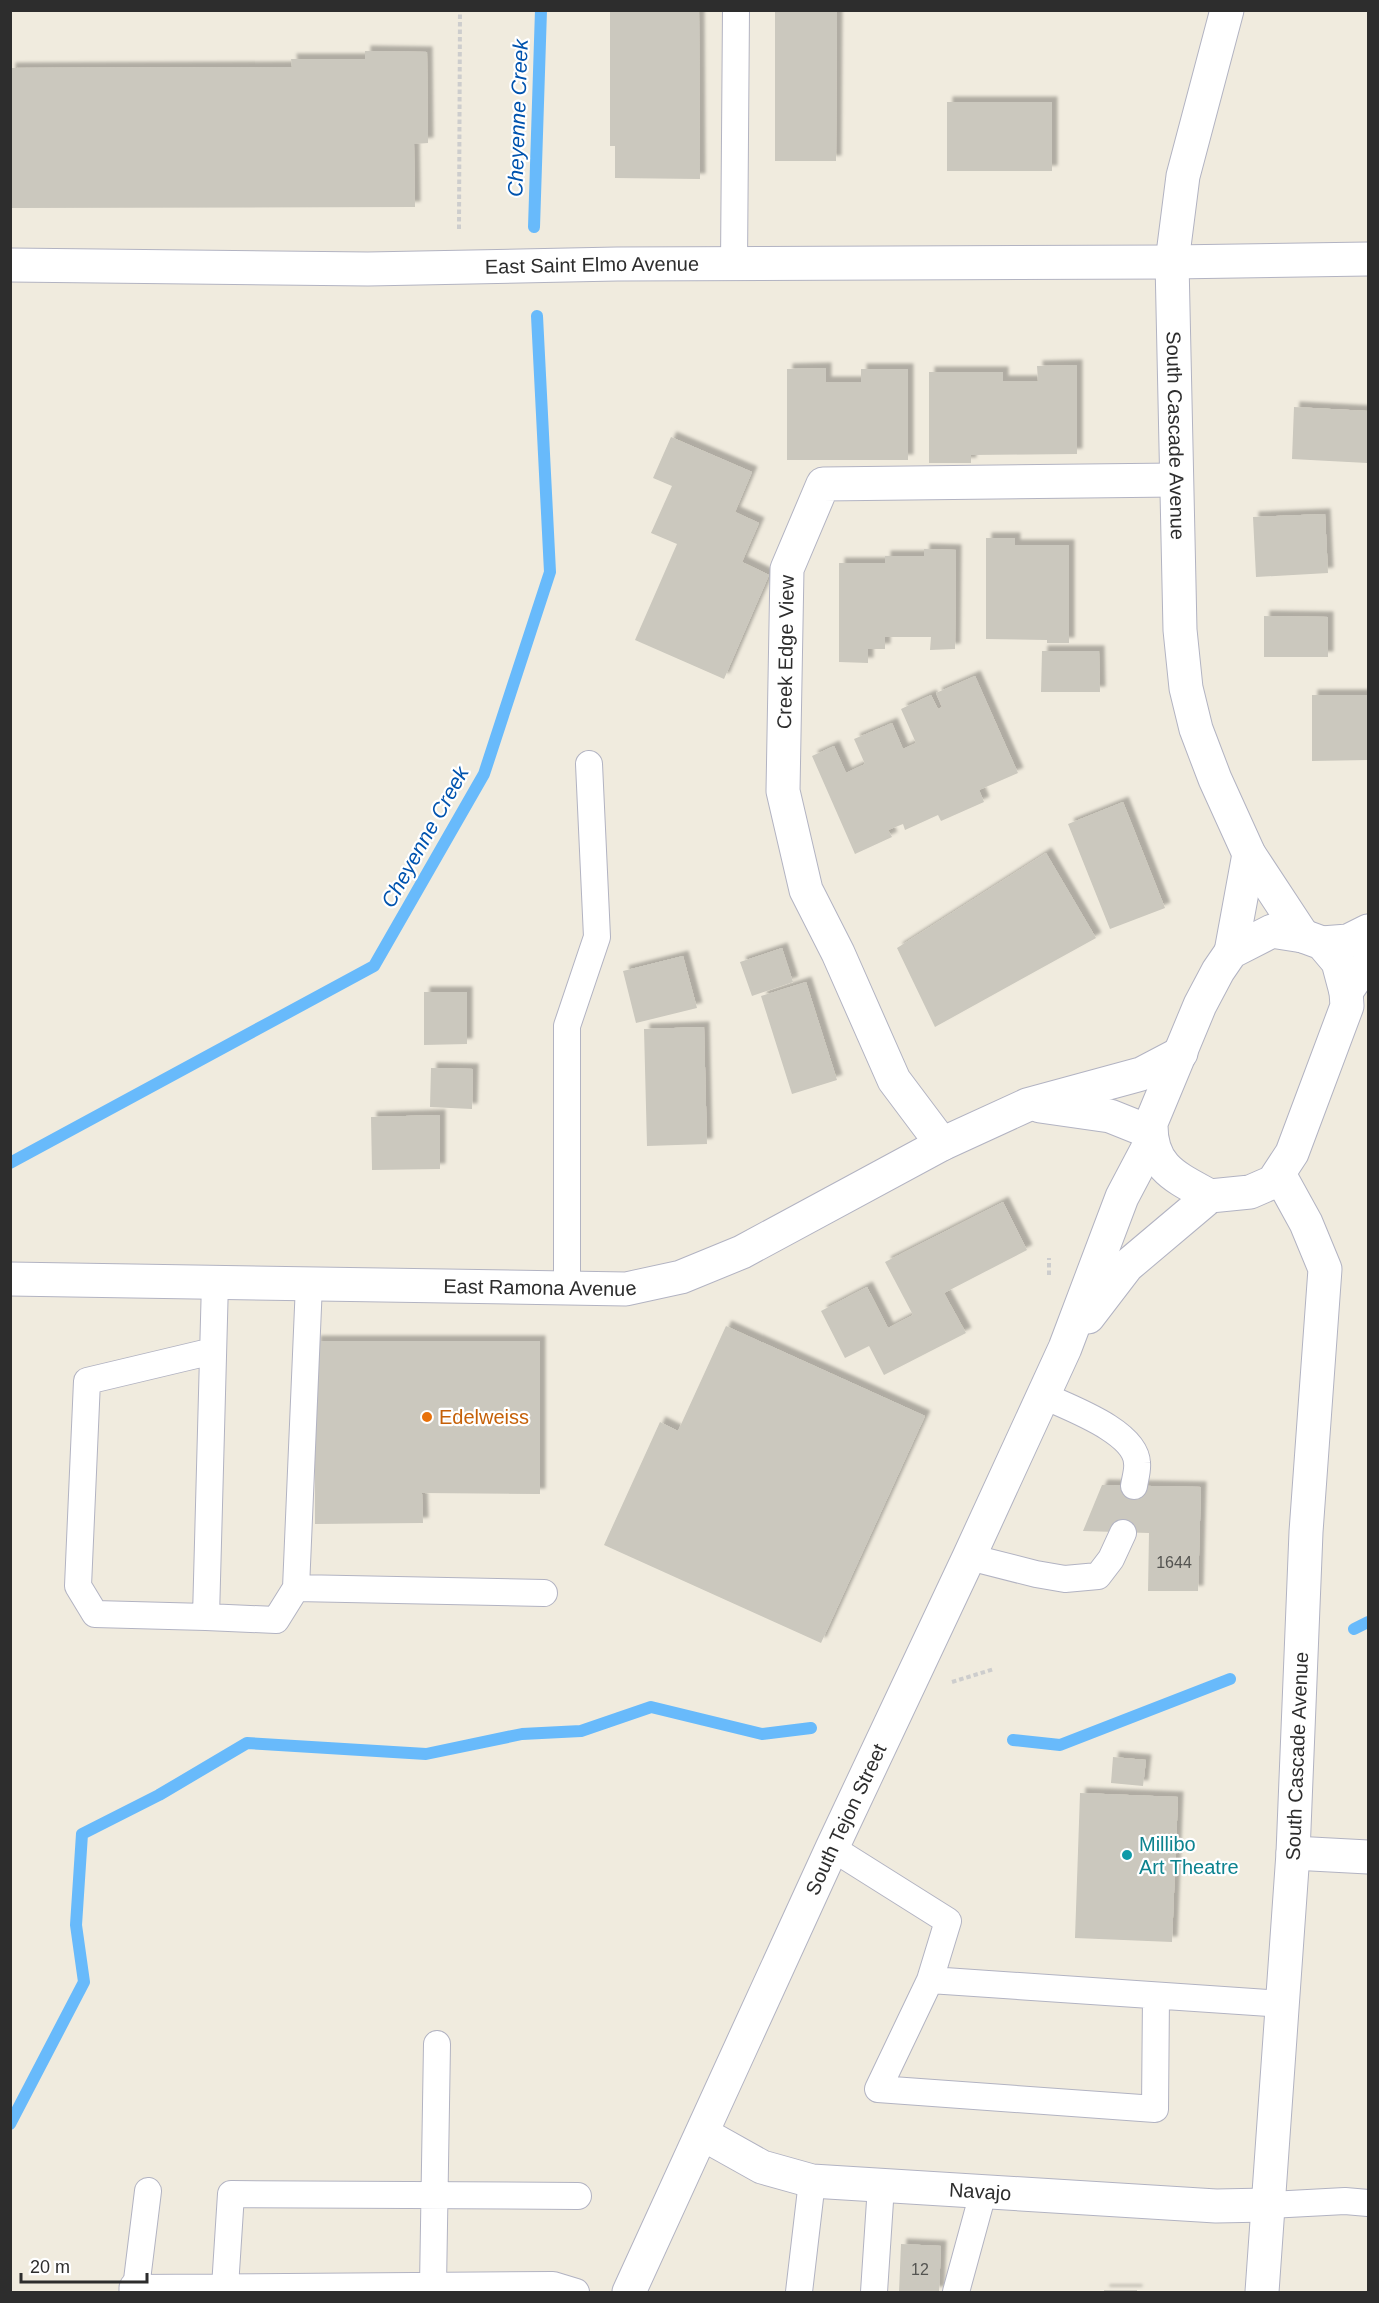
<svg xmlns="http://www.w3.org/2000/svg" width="1379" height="2303" viewBox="0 0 1379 2303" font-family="Arial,sans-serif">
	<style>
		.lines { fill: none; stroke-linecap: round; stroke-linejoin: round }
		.stream { stroke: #68bafb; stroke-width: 12 }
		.building { fill: #cbc8be; filter: url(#shadow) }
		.lane-casing { stroke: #b2b3c2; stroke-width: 28 }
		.street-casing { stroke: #b2b3c2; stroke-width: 35 }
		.secondary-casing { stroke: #b2b3c2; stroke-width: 35 }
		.path { stroke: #cdcdcd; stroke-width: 4; stroke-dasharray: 4.5 3; stroke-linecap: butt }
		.lane { stroke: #fff; stroke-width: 26 }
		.street { stroke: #fff; stroke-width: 33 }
		.secondary { stroke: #fff; stroke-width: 33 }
		.food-dot { fill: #e8710a; stroke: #fff; stroke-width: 2 }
		.culture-dot { fill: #0f9aa8; stroke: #fff; stroke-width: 2 }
		.labels { text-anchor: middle; stroke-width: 4.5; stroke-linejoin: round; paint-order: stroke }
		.number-label { font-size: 16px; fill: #545451 }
		.street-label { font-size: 20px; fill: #2d2d2d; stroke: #fff }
		.food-label { font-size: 20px; fill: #c56008; stroke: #fff; text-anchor: start }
		.culture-label { font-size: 20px; fill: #0d838f; stroke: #fff; text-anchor: start }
		.water-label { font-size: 21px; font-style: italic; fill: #0053ae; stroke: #fff }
	</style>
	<defs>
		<filter id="shadow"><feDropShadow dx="5.5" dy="-5.5" stdDeviation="1.5" flood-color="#0004"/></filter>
	</defs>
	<rect width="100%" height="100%" fill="#f0ebde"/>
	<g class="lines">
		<path class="stream" d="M 534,227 L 541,10
			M 10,1163 L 374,966 L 484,774 L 550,572 L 537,316
			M 1354,1629 L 1368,1622
			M 1013,1740 L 1060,1745 L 1230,1679
			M 10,2124 L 84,1982 L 76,1925 L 82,1834 L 159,1795 L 247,1743 L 426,1754 L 522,1734 L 581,1731 L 651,1707 L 762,1734 L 811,1728"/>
	</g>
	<path class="building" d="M 610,10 L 699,10 L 700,179 L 615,178 L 615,146 L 610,146 Z
		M 775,10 L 837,10 L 836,161 L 775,161 Z
		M 365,51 L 427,52 L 428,143 L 414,144 L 415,207 L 10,208 L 10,68 L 292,67 L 291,59 L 365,59 Z
		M 947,102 L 1052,102 L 1052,171 L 947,171 Z
		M 1077,365 L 1077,454 L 971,455 L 971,463 L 929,463 L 929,372 L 1003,372 L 1003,381 L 1038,381 L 1037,366 Z
		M 826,368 L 826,382 L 861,382 L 861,369 L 908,369 L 908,460 L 787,460 L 787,369 Z
		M 1294,407 L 1368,411 L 1367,463 L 1292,459 Z
		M 671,437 L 752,472 L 735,512 L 759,523 L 742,562 L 769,575 L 724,679 L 635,640 L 677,544 L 651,533 L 672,486 L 653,478 Z
		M 1325,514 L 1328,573 L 1256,577 L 1253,517 Z
		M 986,538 L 1015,538 L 1015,545 L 1069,545 L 1069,643 L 1047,643 L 1047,640 L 986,639 Z
		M 924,549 L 956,550 L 955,649 L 930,650 L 931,637 L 885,637 L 885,649 L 868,649 L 868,663 L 839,662 L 839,563 L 885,563 L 885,556 L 924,556 Z
		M 1264,616 L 1328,617 L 1328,657 L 1264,657 Z
		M 1042,651 L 1099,651 L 1100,692 L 1041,692 Z
		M 975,676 L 1018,773 L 979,790 L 984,802 L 941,821 L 938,815 L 905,830 L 903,824 L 888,830 L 892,837 L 855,854 L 812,756 L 834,746 L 846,773 L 865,764 L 854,739 L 892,723 L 903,749 L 916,743 L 901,709 L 931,695 L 938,709 L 942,707 L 936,693 Z
		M 1312,695 L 1368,695 L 1368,760 L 1312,761 Z
		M 1123,802 L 1165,908 L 1110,929 L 1068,824 Z
		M 1046,853 L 1096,938 L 935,1027 L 897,948 Z
		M 782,948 L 793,982 L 752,996 L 740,962 Z
		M 683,956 L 697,1008 L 636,1023 L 623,971 Z
		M 806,982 L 837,1080 L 792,1094 L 761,996 Z
		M 424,992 L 467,992 L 467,1044 L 424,1045 Z
		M 704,1027 L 707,1144 L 647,1146 L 644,1029 Z
		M 431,1068 L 473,1069 L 472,1109 L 430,1107 Z
		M 440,1115 L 440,1169 L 372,1170 L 371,1117 Z
		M 1003,1202 L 1027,1250 L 944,1293 L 966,1333 L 884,1375 L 869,1346 L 845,1358 L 821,1311 L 867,1287 L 888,1328 L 913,1315 L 885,1262 Z
		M 726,1326 L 925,1416 L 821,1643 L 604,1545 L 660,1422 L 678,1431 Z
		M 315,1341 L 540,1341 L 540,1494 L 422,1493 L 423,1523 L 315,1524 Z
		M 1102,1485 L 1201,1487 L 1198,1591 L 1148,1591 L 1149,1533 L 1083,1531 Z
		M 1113,1757 L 1146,1760 L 1143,1786 L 1111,1783 Z
		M 1080,1793 L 1178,1797 L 1172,1942 L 1075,1938 Z
		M 901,2244 L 941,2246 L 939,2292 L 899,2292 Z
		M 1104,2290 L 1137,2290 L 1137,2292 L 1104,2292 Z"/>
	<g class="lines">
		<g class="lane-casing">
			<path id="lane" d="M 734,264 L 736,10
				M 215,1282 L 206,1617 L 276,1620 L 296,1588 L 309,1284
				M 567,1288 L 567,1026 L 597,937 L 589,764
				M 1042,1395 C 1067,1407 1136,1431 1137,1463 C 1138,1470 1135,1479 1134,1486
				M 969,1557 L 1036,1574 L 1065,1579 L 1098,1576 L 1111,1559 L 1123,1533
				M 296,1588 L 544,1593
				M 206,1617 L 95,1614 L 78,1586 L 87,1381 L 213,1351
				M 832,1848 L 948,1921 L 930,1980 L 1282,2004
				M 930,1980 L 878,2089 L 1155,2109 L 1156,1996
				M 148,2191 L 136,2288 L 553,2285 L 576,2292
				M 1268,2205 L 1345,2201 L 1368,2203
				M 433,2286 L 437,2044
				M 225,2287 L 231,2194 L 578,2196
				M 799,2292 L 812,2181
				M 874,2292 L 881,2186
				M 956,2292 L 983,2193"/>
		</g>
		<g class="street-casing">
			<g id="street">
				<path id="s1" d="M 10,265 L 368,269 L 617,264 L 1172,262 L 1368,259"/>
				<path id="s2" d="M 942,1144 L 894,1080 L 838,953 L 806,890 L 783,791 L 787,569 L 823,484 L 1176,480"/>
				<path d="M 1293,1853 L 1368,1857"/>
				<path id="s3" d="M 703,2134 L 762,2167 L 812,2181 L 1216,2206 L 1268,2205"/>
				<path d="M 225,2287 L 225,2292"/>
				<path d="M 136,2288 L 136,2292"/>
				<path id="s4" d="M 1262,2292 L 1293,1853 L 1306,1532 L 1325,1269 L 1306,1223 L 1279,1174"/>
			</g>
		</g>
		<g class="secondary-casing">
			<g id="secondary">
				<path id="s5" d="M 1227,10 L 1183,176 L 1172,262 L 1180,630 L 1186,688 L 1196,729 L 1215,779 L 1249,854 L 1303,936"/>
				<path d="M 1322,943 L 1348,941 L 1368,931"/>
				<path d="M 1231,952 L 1249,854"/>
				<path d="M 1346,992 L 1359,973 L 1368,965"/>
				<path d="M 1040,1106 L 1110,1116 L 1150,1132"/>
				<path id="s6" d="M 10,1279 L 626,1289 L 681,1277 L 742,1252 L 942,1144 L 1027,1105 L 1141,1074 L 1181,1053"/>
				<path d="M 1088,1317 L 1127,1266 L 1210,1196 L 1250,1192 L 1273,1182 L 1292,1153 L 1347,1006 L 1346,992 L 1338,962 L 1322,943 L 1303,936 L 1272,931 L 1231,952 L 1218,971 L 1200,1005 L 1151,1123 C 1150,1167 1175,1177 1210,1196"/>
				<path id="s7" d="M 629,2292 L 832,1848 L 969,1557 L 1065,1348 L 1122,1197 L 1151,1142"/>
			</g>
		</g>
		<path class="path" d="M 459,229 L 460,10
			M 1049,1275 L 1049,1258
			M 952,1682 L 994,1669"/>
		<use href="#lane" class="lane"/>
		<use href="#street" class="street"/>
		<use href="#secondary" class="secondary"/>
	</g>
	<circle class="food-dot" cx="427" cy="1417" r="6"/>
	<circle class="culture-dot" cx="1127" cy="1855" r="6"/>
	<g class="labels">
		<g class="number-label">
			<text x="1174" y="1568">1644</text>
			<text x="920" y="2275">12</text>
		</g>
		<g class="street-label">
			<text dy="7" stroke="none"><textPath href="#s1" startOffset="582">East Saint Elmo Avenue</textPath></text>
			<text dy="7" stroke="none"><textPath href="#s5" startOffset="432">South Cascade Avenue</textPath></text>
			<text dy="7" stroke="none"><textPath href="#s2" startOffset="530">Creek Edge View</textPath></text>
			<text dy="7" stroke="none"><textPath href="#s6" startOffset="530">East Ramona Avenue</textPath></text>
			<text dy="7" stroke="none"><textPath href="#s4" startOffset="537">South Cascade Avenue</textPath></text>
			<text dy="7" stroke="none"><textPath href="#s7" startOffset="520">South Tejon Street</textPath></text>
			<text dy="7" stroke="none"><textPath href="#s3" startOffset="288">Navajo</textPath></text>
		</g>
		<g class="food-label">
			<text x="439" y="1424">Edelweiss</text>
		</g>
		<g class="culture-label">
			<text x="1139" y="1851">Millibo<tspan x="1139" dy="23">Art Theatre</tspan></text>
		</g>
		<g class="water-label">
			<text transform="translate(518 118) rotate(-88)" y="7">Cheyenne Creek</text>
			<text transform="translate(425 837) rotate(-61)" y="7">Cheyenne Creek</text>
		</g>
	</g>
	<rect width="1379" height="2303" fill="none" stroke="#2d2d2d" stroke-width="24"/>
	<path d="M21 2273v9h126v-9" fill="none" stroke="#2d2d2d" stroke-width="3"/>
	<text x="30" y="2273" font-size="18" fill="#2d2d2d" stroke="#ffffff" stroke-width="4.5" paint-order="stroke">20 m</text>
</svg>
